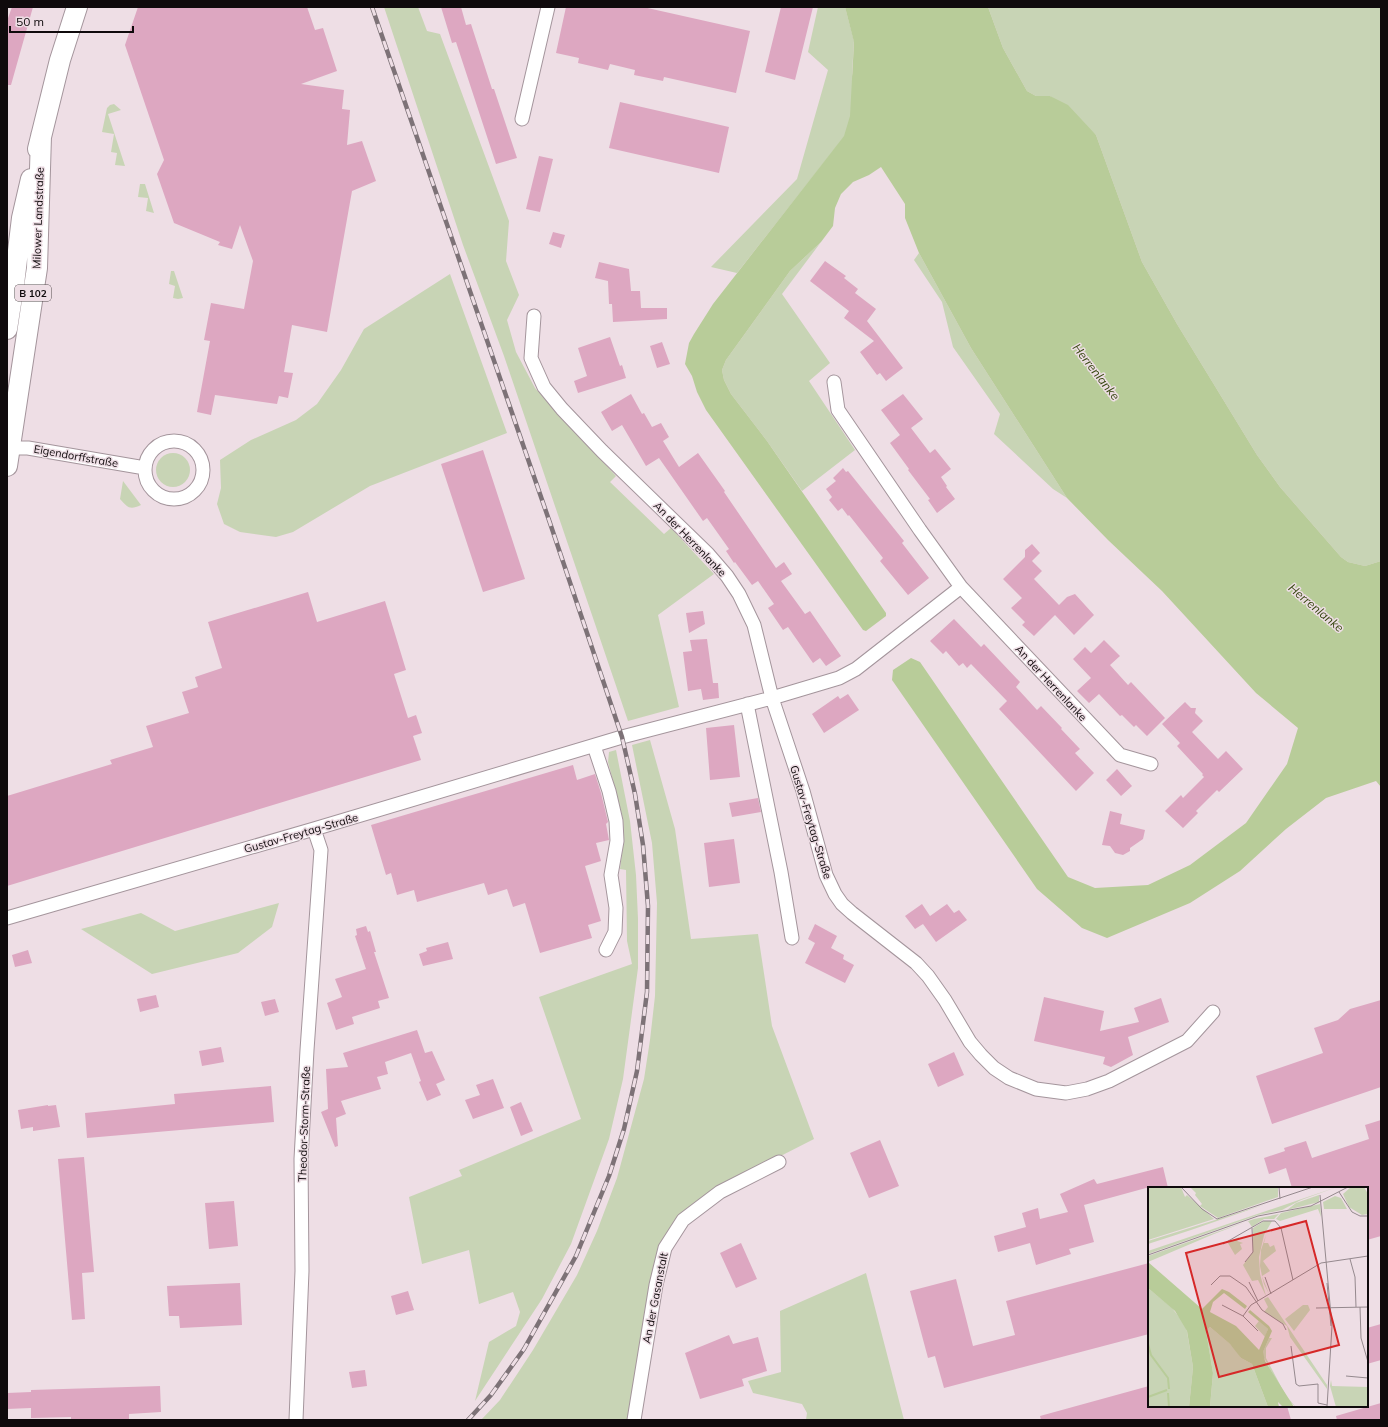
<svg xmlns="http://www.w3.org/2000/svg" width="1388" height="1427" viewBox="0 0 1388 1427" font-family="Mulish,sans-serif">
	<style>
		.green { fill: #c8d4b5 }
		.water { fill: #b8cc99 }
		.building { fill: #dda7c1 }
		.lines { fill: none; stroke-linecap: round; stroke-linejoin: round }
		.street-casing { stroke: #a4959c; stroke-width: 15 }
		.primary-casing { stroke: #a4959c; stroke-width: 22 }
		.street { stroke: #fff; stroke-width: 13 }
		.primary { stroke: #fff; stroke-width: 20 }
		.rail-casing { stroke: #7d7277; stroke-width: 4.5 }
		.rail { stroke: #eedee5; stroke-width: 3; stroke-dasharray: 9; stroke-linecap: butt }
		.labels { text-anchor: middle; stroke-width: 3; stroke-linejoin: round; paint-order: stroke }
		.shield { fill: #eedee5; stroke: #524a4d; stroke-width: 1 }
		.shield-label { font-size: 10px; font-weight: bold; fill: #0f0a0c }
		.street-label { font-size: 11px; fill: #0f0a0c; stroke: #eedee5 }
		.water-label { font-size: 12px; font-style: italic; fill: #374810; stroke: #eedee5 }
		.inset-river { fill: none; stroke: #b8cc99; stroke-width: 2 }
		.inset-road { fill: none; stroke: #95898e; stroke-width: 1 }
		.view { fill: #d62828; fill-opacity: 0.15; stroke: #d62828; stroke-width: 2 }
		.inset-edge { fill: none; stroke: #0f0a0c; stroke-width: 2 }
	</style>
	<rect width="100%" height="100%" fill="#eedee5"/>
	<path class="green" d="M 384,7 L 418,7 L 427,31 L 440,34 L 509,221 L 506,261 L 519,295 L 507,320 L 516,352 L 535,388 L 616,476 L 610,482 L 664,534 L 671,528 L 714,574 L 658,615 L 679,707 L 628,721 L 504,356 L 463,245 Z
		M 818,7 L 845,7 L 854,41 L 852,74 L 865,110 L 737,273 L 711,267 L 797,179 L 828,70 L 808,52 Z
		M 988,7 L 1381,7 L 1381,561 L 1365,566 L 1348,562 L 1341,557 L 1280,487 L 1257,455 L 1177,324 L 1142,262 L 1096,135 L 1050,96 L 1036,96 L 1027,91 L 1003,48 Z
		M 114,104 L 121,110 L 108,114 L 125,166 L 115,165 L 117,153 L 111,152 L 114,134 L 102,132 L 107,108 L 110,105 Z
		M 140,184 L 145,184 L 154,213 L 146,211 L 148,198 L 138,197 Z
		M 821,242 L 782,294 L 830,363 L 809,381 L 855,450 L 802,491 L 767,441 L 731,394 L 724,380 L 722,370 L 726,360 L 790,271 Z
		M 919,253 L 971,348 L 1067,498 L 1053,489 L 994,434 L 1000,414 L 953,347 L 942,302 L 914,260 Z
		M 171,271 L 174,271 L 183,298 L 178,299 L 173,298 L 175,286 L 169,284 Z
		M 450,274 L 507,433 L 370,486 L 293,532 L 276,537 L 240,532 L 224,524 L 217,504 L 221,488 L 220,460 L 251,440 L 296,420 L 317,404 L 341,370 L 364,329 Z
		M156 470a17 17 0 1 1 34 0a17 17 0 1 1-34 0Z
		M 123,481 L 141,505 C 130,510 128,508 120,499 Z
		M 650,740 L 675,829 L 691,939 L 758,934 L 772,1026 L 814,1139 L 712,1191 L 680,1215 L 637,1365 L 627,1420 L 481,1420 L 500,1400 L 533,1350 L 577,1275 L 597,1231 L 617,1178 L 644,1079 L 650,1040 L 655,996 L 657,903 L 652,843 L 632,745 Z
		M 616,750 L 630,821 L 636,875 L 638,919 L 638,968 L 623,1079 L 609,1139 L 571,1244 L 542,1299 L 475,1401 L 489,1342 L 516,1326 L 520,1312 L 513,1292 L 479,1304 L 469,1250 L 422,1264 L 409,1197 L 462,1176 L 459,1170 L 581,1119 L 539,997 L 632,964 L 627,941 L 626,870 L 620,869 L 624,837 L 623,819 L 608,762 L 609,752 Z
		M 279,903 L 272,927 L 238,953 L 152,974 L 81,929 L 141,913 L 175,931 Z
		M 866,1273 L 904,1420 L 806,1420 L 807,1413 L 802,1404 L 753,1393 L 748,1381 L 781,1372 L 780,1311 Z"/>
	<path class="water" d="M 845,7 L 988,7 L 1003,48 L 1027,91 L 1036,96 L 1050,96 L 1068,105 L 1096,135 L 1142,262 L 1177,324 L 1257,455 L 1280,487 L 1341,557 L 1348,562 L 1365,566 L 1381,561 L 1381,787 L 1376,781 L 1326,798 L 1286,829 L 1240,871 L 1190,903 L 1107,938 L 1082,928 L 1037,889 L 892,680 L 893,670 L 911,658 L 920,662 L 1068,877 L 1095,888 L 1148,885 L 1190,865 L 1246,823 L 1287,764 L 1298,728 L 1256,693 L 1162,591 L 1108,540 L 1067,498 L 971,348 L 919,253 L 905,218 L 905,204 L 881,167 L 869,175 L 853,182 L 841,194 L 835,208 L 833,226 L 821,242 L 790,271 L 726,360 L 722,370 L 724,380 L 731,394 L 767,441 L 886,613 L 886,616 L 866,631 L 863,630 L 706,410 L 697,392 L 692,376 L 685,364 L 689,343 L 694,334 L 713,304 L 844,136 L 850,116 L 854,42 Z"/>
	<path class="building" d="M 12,7 L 33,7 L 11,85 L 7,85 L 7,21 Z
		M 138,7 L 307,7 L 315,30 L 323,28 L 337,71 L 301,84 L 344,90 L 342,109 L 350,110 L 347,145 L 362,141 L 376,181 L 352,191 L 327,332 L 292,325 L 284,372 L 293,373 L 288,398 L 279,396 L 277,404 L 215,395 L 211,415 L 197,412 L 210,341 L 204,340 L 211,303 L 244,309 L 253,261 L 240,225 L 232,249 L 218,245 L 220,242 L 174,223 L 157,174 L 164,160 L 125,45 Z
		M 441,7 L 461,7 L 466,25 L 471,24 L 492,89 L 494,89 L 517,158 L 496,164 L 456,42 L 452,43 Z
		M 566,7 L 643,7 L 750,31 L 736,93 L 664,77 L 663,81 L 634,75 L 635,70 L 610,64 L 608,70 L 578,63 L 579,58 L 556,53 Z
		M 781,7 L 813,7 L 795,80 L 765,72 Z
		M 620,102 L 729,127 L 719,173 L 609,148 Z
		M 539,156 L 553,159 L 540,212 L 526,209 Z
		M 553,232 L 565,235 L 561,248 L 549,244 Z
		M 825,261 L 846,276 L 844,278 L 858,289 L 855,293 L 876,309 L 867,321 L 903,368 L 886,381 L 880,373 L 877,375 L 860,352 L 874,341 L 844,318 L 849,311 L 810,281 Z
		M 599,262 L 629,269 L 631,291 L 640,291 L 641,308 L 667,308 L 667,319 L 613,322 L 612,304 L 609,304 L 608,281 L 595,278 Z
		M 610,337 L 620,366 L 622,365 L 626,378 L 578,393 L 574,381 L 587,376 L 578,348 Z
		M 662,342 L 670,364 L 657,368 L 650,346 Z
		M 631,394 L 642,414 L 644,413 L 652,427 L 661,423 L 669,437 L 663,441 L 679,467 L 698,453 L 725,491 L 724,492 L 776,568 L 784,562 L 792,574 L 781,581 L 805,614 L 810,611 L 841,656 L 826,666 L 820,658 L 813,663 L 788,627 L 783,630 L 768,608 L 774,604 L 758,581 L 752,585 L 735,562 L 734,563 L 726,551 L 729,549 L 707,518 L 703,521 L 659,458 L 646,466 L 622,425 L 612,431 L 601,412 Z
		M 903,394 L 923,419 L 911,428 L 930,453 L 935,449 L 951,469 L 941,477 L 947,486 L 946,487 L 955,499 L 937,513 L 928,500 L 930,499 L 908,470 L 909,469 L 890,443 L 900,435 L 881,410 Z
		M 483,450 L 525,579 L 483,592 L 441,464 Z
		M 843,468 L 846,472 L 848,471 L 904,541 L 902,543 L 929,578 L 908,595 L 880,561 L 883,558 L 849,515 L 848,516 L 842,508 L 838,511 L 829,500 L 832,497 L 826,489 L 836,481 L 833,478 Z
		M 1032,544 L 1040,553 L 1032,561 L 1042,571 L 1034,579 L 1059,605 L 1067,597 L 1075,594 L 1094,615 L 1074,635 L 1055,615 L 1034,636 L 1022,625 L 1025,622 L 1011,608 L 1022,598 L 1003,579 L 1025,557 L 1025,550 Z
		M 308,592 L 317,622 L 385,601 L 406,670 L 394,674 L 408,718 L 416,715 L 422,733 L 413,736 L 421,760 L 7,886 L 7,796 L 112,764 L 110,760 L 153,747 L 146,726 L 189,713 L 182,692 L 198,687 L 195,677 L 222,668 L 208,622 Z
		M 703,611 L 705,624 L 689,633 L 686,613 Z
		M 954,619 L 981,647 L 984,644 L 1020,682 L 1016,687 L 1037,710 L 1041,706 L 1062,728 L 1061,729 L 1080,749 L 1075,753 L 1094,773 L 1076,791 L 999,709 L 1007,701 L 971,664 L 967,668 L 963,663 L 959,666 L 946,651 L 943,654 L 930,641 Z
		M 707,639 L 713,683 L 718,683 L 719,698 L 703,700 L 701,689 L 688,691 L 683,652 L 692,651 L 690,640 Z
		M 1104,640 L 1120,656 L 1110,665 L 1128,685 L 1131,682 L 1165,718 L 1147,736 L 1136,725 L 1134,727 L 1122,715 L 1120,716 L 1099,694 L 1089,703 L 1077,691 L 1091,678 L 1073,659 L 1085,647 L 1091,653 Z
		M 848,694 L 859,710 L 824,733 L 812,714 L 838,696 L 840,699 Z
		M 1185,702 L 1191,708 L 1196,708 L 1195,713 L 1203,721 L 1192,732 L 1218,759 L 1226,751 L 1243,769 L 1219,792 L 1217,790 L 1196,811 L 1198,813 L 1183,828 L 1165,811 L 1181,795 L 1183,798 L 1204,777 L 1202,775 L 1203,774 L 1177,746 L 1180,743 L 1162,724 Z
		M 734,725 L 740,777 L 710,780 L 706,728 Z
		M 573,765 L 577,780 L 595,774 L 601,793 L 608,822 L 606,824 L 609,840 L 596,843 L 601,861 L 585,866 L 601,921 L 588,925 L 592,938 L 540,953 L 525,903 L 513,907 L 507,889 L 488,895 L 484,883 L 417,902 L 414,890 L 397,895 L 391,873 L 386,875 L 371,825 Z
		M 1117,769 L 1132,786 L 1121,796 L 1106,780 Z
		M 758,798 L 761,812 L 732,817 L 729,803 Z
		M 1110,811 L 1122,814 L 1120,824 L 1145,830 L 1143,839 L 1130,848 L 1130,851 L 1123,855 L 1115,853 L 1110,846 L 1102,845 Z
		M 734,839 L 740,883 L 709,887 L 704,843 Z
		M 922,904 L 930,916 L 947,904 L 954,913 L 959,910 L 967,920 L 936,942 L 923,924 L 915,929 L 905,916 Z
		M 815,924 L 837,936 L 831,948 L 844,955 L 843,959 L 854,965 L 845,983 L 805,963 L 815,943 L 808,939 Z
		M 366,926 L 368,932 L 370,931 L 376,952 L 374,952 L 389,998 L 378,1001 L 380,1008 L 352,1017 L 354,1024 L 336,1030 L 327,1003 L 342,997 L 335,979 L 366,969 L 355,936 L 357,935 L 356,929 Z
		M 448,942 L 453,959 L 423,966 L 419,954 L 427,951 L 426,948 Z
		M 28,950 L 32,963 L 15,967 L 12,955 Z
		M 156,995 L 159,1007 L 140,1012 L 137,999 Z
		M 1044,997 L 1104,1011 L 1100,1031 L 1139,1022 L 1134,1008 L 1161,998 L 1169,1022 L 1128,1037 L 1133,1055 L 1111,1067 L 1103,1064 L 1105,1057 L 1034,1041 Z
		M 275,999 L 279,1012 L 265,1016 L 261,1002 Z
		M 1381,1000 L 1381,1087 L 1272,1124 L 1256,1076 L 1323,1053 L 1314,1028 L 1338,1020 L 1350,1009 Z
		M 417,1030 L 425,1053 L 432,1051 L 445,1080 L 436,1084 L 441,1095 L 427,1101 L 419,1082 L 421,1081 L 411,1053 L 385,1062 L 388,1074 L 377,1077 L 381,1089 L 341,1101 L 346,1114 L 336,1118 L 338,1146 L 335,1147 L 321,1112 L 328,1109 L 326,1069 L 348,1067 L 343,1053 Z
		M 221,1047 L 224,1062 L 202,1066 L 199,1051 Z
		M 954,1052 L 964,1075 L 938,1087 L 928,1064 Z
		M 493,1079 L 504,1108 L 473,1119 L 465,1100 L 480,1095 L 476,1085 Z
		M 271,1086 L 274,1122 L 87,1138 L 85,1113 L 175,1104 L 174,1094 Z
		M 521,1102 L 533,1131 L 521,1136 L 510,1107 Z
		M 48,1105 L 48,1106 L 56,1105 L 60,1127 L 33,1131 L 33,1127 L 21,1129 L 18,1110 Z
		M 1381,1120 L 1381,1236 L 1367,1240 L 1367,1188 L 1292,1188 L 1286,1168 L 1269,1174 L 1264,1158 L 1285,1151 L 1284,1148 L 1306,1141 L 1312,1158 L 1369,1139 L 1365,1125 Z
		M 880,1140 L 899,1186 L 869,1198 L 850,1153 Z
		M 84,1157 L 94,1272 L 82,1273 L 85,1319 L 72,1320 L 58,1159 Z
		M 1163,1167 L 1168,1188 L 1146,1188 L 1084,1205 L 1094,1242 L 1069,1249 L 1071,1254 L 1036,1265 L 1030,1243 L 998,1252 L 994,1236 L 1026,1227 L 1022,1213 L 1038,1208 L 1040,1219 L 1068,1212 L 1060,1194 L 1094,1179 L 1097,1184 Z
		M 234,1201 L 238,1246 L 209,1249 L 205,1203 Z
		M 741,1243 L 757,1279 L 736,1288 L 720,1253 Z
		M 1149,1263 L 1149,1334 L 944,1388 L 935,1356 L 928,1358 L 910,1291 L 956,1279 L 973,1346 L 1015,1335 L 1006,1301 Z
		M 240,1283 L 242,1325 L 180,1328 L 179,1316 L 169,1316 L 167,1286 Z
		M 408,1291 L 414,1310 L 396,1315 L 391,1296 Z
		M 1381,1324 L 1381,1360 L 1367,1364 L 1367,1328 Z
		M 729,1335 L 733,1344 L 758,1337 L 767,1371 L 742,1379 L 744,1386 L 700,1399 L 685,1353 Z
		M 365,1370 L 367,1386 L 352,1388 L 349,1372 Z
		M 160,1386 L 161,1412 L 129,1414 L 129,1420 L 71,1420 L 71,1417 L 31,1418 L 31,1408 L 7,1409 L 7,1393 L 31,1392 L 31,1390 Z
		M 1149,1386 L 1149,1406 L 1287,1406 L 1291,1420 L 1041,1420 L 1040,1416 Z
		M 1381,1403 L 1381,1420 L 1337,1420 L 1336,1416 Z"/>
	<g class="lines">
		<g class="street-casing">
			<path id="street" d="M 522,119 L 548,7
				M 534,316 L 531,358 L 544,387 L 562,409 L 602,451 L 708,554 L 727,576 L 739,594 L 754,625 L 772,698 L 803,791 L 826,875 L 835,894 L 842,904 L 852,913 L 916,963 L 928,976 L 945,1000 L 970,1042 L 981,1055 L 994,1068 L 1009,1078 L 1036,1089 L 1066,1093 L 1087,1089 L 1109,1081 L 1187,1041 L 1213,1012
				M 834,382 L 838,410 L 920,530 L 961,587 L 1120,755 L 1151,764
				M145 470a29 29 0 1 1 58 0a29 29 0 1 1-58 0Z
				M 7,448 L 28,448 L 145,468
				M 747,704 L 781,872 L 792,938
				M 594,746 L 609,791 L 616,821 L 617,841 L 611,875 L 616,908 L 615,932 L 606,950
				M 7,918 L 314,829 L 622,737 L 772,698 L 839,678 L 856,669 L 961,587
				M 296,1420 L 302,1271 L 301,1159 L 307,1050 L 321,850 L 314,829
				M 634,1420 L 656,1285 L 665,1248 L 683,1220 L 720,1192 L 779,1162"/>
		</g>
		<g class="primary-casing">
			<path id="primary" d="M 38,149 L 60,60 L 77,7
				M 7,329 L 14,284 L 22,218 L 31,179
				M 7,466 L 37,268 L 41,136"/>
		</g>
		<use href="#street" class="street"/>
		<use href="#primary" class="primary"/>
		<g class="rail-casing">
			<path id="rail" d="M 372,7 L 550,523 L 622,737 L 635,794 L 643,845 L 648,906 L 647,992 L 637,1071 L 624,1129 L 609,1176 L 576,1256 L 524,1349 L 491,1395 L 468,1420"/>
		</g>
		<use href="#rail" class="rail"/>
	</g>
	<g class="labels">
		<rect class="shield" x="15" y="285" width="36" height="16" rx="3"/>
		<g class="shield-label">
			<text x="33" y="297">B 102</text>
		</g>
		<g class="street-label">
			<text transform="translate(38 218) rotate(-88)" y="4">Milower Landstraße</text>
			<text transform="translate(76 456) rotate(10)" y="4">Eigendorffstraße</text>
			<text transform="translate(690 539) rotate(46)" y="4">An der Herrenlanke</text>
			<text transform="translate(1051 683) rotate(47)" y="4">An der Herrenlanke</text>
			<text transform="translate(811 822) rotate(73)" y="4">Gustav-Freytag-Straße</text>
			<text transform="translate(301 833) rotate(-16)" y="4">Gustav-Freytag-Straße</text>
			<text transform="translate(304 1124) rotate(-88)" y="4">Theodor-Storm-Straße</text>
			<text transform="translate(655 1298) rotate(-79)" y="4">An der Gasanstalt</text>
		</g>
		<g class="water-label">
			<text transform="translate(1096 372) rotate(52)" y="4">Herrenlanke</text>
			<text transform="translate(1316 608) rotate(40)" y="4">Herrenlanke</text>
		</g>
	</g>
	<g transform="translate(1148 1187)">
		<rect width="220" height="220" fill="#eedee5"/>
		<path d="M 0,0 L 33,0 L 37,10 L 39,8 L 66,32 L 0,53 ZM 42,0 L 130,0 L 130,10 L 70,31 L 52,19 L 54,17 L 47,8 L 48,6 ZM 189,0 L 153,13 L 134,23 L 110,28 L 0,67 L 0,64 ZM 203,0 L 216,0 L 220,7 L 220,27 L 214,28 L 201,20 L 195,7 ZM 171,8 L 171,15 L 139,23 L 148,16 ZM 187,9 L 193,11 L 199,22 L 176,22 L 175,15 ZM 118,17 L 43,43 L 0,57 L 0,54 ZM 172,17 L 173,30 L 170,22 L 132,34 L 128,32 L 133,26 ZM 131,27 L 126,32 L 116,32 L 104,40 L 100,34 L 66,47 L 0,75 L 0,69 L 106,32 ZM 116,34 L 124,34 L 116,48 L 111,70 L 112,87 L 118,109 L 110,93 L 104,94 L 95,78 L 105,65 L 105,41 ZM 118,48 L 116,56 L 120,56 L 122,60 L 126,58 L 128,64 L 115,74 L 122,84 L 114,89 L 121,107 L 116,97 L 114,89 L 112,79 L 113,63 ZM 91,50 L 89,54 L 95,56 L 92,57 L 94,62 L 87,68 L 80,56 ZM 0,101 L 24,121 L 38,139 L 45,180 L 41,220 L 0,220 ZM 120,110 L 179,198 L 179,202 L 142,150 L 139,139 L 116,125 L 120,120 L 116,112 ZM 155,118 L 160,118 L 162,123 L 146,144 L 137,132 ZM 111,134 L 120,142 L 115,156 L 117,150 L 107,139 ZM 62,140 L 87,161 L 93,171 L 104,177 L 120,220 L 62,220 L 65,186 L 58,144 ZM 121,151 L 124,151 L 118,161 L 118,171 L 138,209 L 148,220 L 137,210 L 114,167 ZM 183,193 L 184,199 L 220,200 L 220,220 L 188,220 L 182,199 Z" fill="#c8d4b5"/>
		<path d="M 0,75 L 54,122 L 74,102 L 81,105 L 99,119 L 97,122 L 76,106 L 65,115 L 62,125 L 88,139 L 111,163 L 120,142 L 100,125 L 102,123 L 121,139 L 124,144 L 115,165 L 117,174 L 146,220 L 135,220 L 130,215 L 131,220 L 120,220 L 104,177 L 93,171 L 82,157 L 62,140 L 58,144 L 65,186 L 62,220 L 41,220 L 45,180 L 39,144 L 27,124 L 0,101 Z" fill="#b8cc99"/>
		<path class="inset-river" d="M 0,157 L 3,168 L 20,191 L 21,202M 20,206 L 21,220M 0,210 L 19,203"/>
		<path class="inset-road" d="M 33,0 L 54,22 L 69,32 L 165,0M 131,0 L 132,12M 191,5 L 204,25 L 212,29 L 220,29M 172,8 L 184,139 L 179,220M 75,57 L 115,34 L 127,34 L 133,41 L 145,93M 0,68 L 110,29 L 163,19 L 200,0M 202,72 L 207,90 L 208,120M 97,75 L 105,65 L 104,41M 117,90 L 123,107M 101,95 L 110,114M 179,96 L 183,139M 63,98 L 72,89 L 82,89 L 98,100 L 114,123 L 135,137 L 138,143M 74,118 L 95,129 L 110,144M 212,120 L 213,151 L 220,175M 168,121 L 220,120M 95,129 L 103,118 L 173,76 L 220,69M 143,159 L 148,197 L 151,199 L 170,197 L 170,216 L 179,218M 198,189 L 220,191"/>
		<path class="view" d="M 158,34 L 191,158 L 71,190 L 38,66 Z"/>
		<rect width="220" height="220" class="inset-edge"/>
	</g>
	<rect width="1388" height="1427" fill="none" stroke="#0f0a0c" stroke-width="16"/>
	<path d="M10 26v6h123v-6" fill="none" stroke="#0f0a0c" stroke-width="2"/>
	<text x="16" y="26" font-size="12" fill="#0f0a0c" stroke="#eedee5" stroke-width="3" paint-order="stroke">50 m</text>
</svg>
